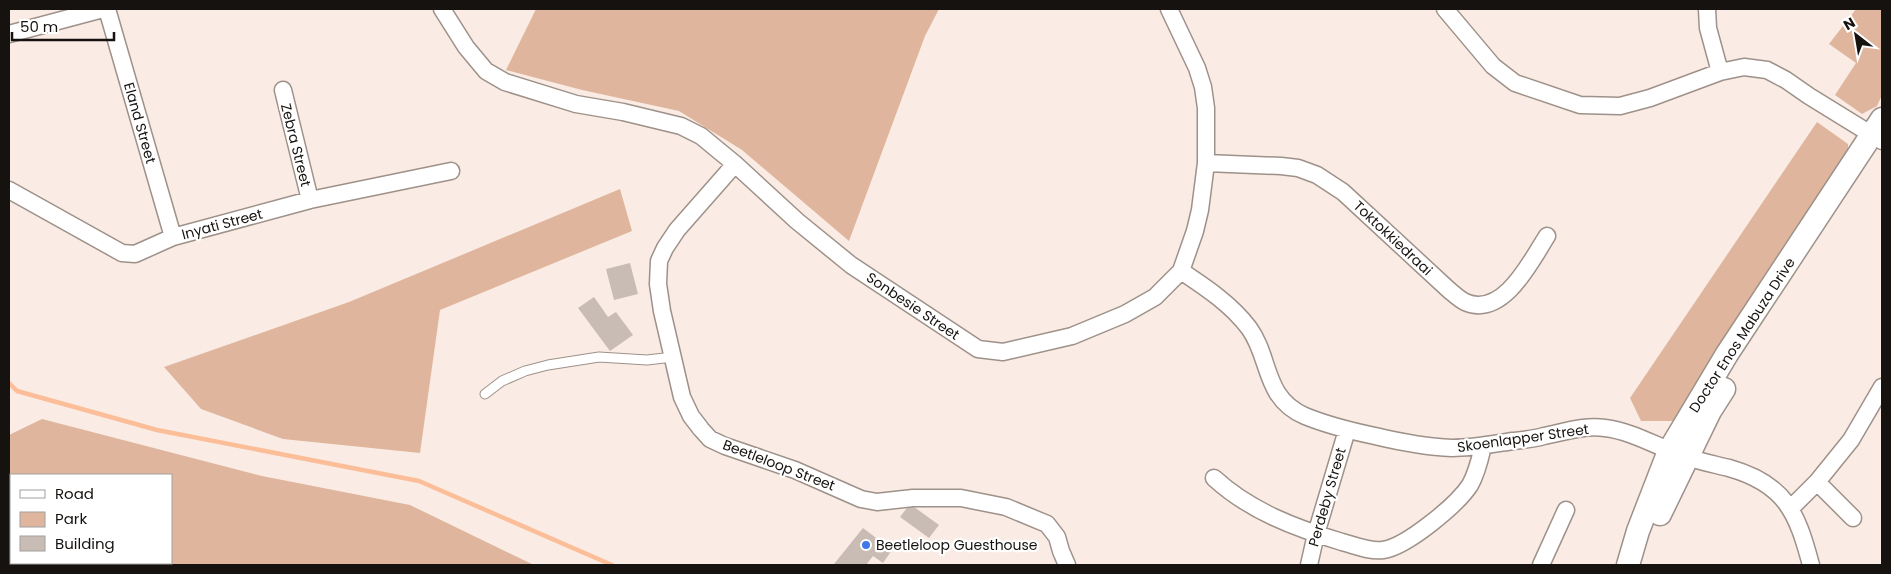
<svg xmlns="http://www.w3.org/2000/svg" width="1891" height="574" viewBox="0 0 1891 574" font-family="Poppins,sans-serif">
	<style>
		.green { fill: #dfb69d; fill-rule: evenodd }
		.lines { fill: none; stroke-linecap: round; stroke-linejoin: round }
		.stream { stroke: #fbbe99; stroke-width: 4.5 }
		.building { fill: #c9bcb4 }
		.lane-casing { stroke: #9e9189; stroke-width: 11 }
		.street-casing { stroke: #9e9189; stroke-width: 19 }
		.secondary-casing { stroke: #9e9189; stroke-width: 25 }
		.lane { stroke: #fff; stroke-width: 9 }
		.street { stroke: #fff; stroke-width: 16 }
		.secondary { stroke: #fff; stroke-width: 22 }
		.poi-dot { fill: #4177e8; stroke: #fff; stroke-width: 2 }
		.labels { text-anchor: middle; stroke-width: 4.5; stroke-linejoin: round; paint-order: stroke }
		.street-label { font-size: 14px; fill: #16120f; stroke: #fff }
		.poi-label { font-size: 14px; fill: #16120f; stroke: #fff; text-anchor: start }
	</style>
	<rect width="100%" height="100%" fill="#faece4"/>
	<path class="green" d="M 536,9 L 939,9 L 925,36 L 849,241 L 742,150 L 679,111 L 582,90 L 506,70 Z
		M 1856,9 L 1882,9 L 1882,95 L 1877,106 L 1862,114 L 1835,95 L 1856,63 L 1829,44 Z
		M 1817,122 L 1848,144 L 1848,156 L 1673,421 L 1641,421 L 1630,398 Z
		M 620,189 L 632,231 L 440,310 L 420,453 L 283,439 L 201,409 L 164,367 L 349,302 Z
		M 42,419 L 262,476 L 410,505 L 534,565 L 9,565 L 9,435 ZM 171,475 L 171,563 L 11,563 L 11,475 Z"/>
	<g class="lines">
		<path class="stream" d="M 9,383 L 17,391 L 157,430 L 419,481 L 612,565"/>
	</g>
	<path class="building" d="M 630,263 L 638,294 L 614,300 L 606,269 Z
		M 594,297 L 608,317 L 616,312 L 633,335 L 610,351 L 578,308 Z
		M 910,504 L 939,525 L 929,538 L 900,517 Z
		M 863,528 L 892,550 L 883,563 L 873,556 L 866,565 L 836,565 L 834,564 Z"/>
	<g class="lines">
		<g class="lane-casing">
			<path id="lane" d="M 485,394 L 502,381 L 525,371 L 548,365 L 599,357 L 647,360 L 673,357"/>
		</g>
		<g class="street-casing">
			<path id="street" d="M 107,9 L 173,237
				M 442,9 L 466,47 L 486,71 L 505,82 L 576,104 L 623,112 L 681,126 L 701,136 L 735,164 L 797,221 L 851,265 L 978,349 L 1003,352 L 1072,336 L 1125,314 L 1155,297 L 1181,271 L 1195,231 L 1200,210 L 1206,163 L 1206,108 L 1203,87 L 1197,68 L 1169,9
				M 1445,9 L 1493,66 L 1515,83 L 1580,105 L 1620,106 L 1650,98 L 1720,72 L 1744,67 L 1767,70 L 1786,80 L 1809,96 L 1882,141
				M 1707,9 L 1708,28 L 1720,72
				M 9,34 L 103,9
				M 283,90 L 310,200
				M 1206,163 L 1281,166 L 1298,168 L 1317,175 L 1343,192 L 1449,290 C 1454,294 1459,299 1465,302 C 1503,319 1531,261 1547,236
				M 735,164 L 677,230 L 665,248 L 659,261 L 658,284 L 662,311 L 682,397 L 691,416 L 701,429 L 710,439 L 725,446 L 795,470 L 861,499 L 877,502 L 913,498 L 961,498 L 1006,507 L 1047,524 L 1057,537 L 1061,551 L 1067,565
				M 9,190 L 122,253 L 135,254 L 173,237 L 310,200 L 451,171
				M 1181,271 C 1205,287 1231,304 1249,328 C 1271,358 1263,398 1305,416 C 1327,425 1351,431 1375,436 C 1400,442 1426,447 1452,448 C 1472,448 1493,444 1513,441 C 1523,440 1534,439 1544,436 C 1564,432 1584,425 1605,428 C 1631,431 1656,446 1681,455 C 1697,461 1713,464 1729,468 C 1786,484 1797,513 1811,565
				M 1214,478 C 1250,511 1295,528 1342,542 C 1354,545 1370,552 1383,550 C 1406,547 1457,505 1470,485 C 1477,473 1480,459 1483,446
				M 1817,482 L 1853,518
				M 1791,508 L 1817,482 L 1851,440 L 1882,387
				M 1309,565 L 1316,534 L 1347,430
				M 1541,565 L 1566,510"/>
		</g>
		<g class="secondary-casing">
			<path id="secondary" d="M 1660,514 L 1710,411 L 1724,389
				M 1628,565 L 1638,531 L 1669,451 L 1727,354 L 1882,119"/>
		</g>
		<use href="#lane" class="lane"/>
		<use href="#street" class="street"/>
		<use href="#secondary" class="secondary"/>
	</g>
	<circle class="poi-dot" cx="866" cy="545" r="5"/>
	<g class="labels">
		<g class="street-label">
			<text transform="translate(140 123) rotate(74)" y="5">Eland Street</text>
			<text transform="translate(296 145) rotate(76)" y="5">Zebra Street</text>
			<text transform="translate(222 224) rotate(-15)" y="5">Inyati Street</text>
			<text transform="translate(1393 238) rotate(43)" y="5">Toktokkiedraai</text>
			<text transform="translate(913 306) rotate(34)" y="5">Sonbesie Street</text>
			<text transform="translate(1742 335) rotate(-57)" y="5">Doctor Enos Mabuza Drive</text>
			<text transform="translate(1523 438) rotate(-8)" y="5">Skoenlapper Street</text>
			<text transform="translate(779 465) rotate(21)" y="5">Beetleloop Street</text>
			<text transform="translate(1327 497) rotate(-74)" y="5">Perdeby Street</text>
		</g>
		<g class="poi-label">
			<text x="876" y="550">Beetleloop Guesthouse</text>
		</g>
	</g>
	<rect width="1891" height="574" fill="none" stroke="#16120f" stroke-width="20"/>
	<rect x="10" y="474" width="162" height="90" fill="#ffffff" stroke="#a2a09f"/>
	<rect x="20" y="490" width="25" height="8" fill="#ffffff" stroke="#a2a09f"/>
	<text x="55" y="499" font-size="15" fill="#16120f">Road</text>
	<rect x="20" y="512" width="25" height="15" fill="#dfb69d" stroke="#a2a09f"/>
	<text x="55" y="524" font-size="15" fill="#16120f">Park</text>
	<rect x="20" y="536" width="25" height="15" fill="#c9bcb4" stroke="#a2a09f"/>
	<text x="55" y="549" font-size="15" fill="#16120f">Building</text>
	<g transform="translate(1856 35) rotate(329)" stroke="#ffffff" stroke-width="4" paint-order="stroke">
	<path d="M0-4L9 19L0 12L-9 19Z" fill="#16120f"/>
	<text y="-8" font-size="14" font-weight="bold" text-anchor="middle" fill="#16120f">N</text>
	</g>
	<path d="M12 32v8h102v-8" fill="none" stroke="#16120f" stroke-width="2.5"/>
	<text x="20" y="32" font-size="15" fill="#16120f" stroke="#ffffff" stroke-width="4" paint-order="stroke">50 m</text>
</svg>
